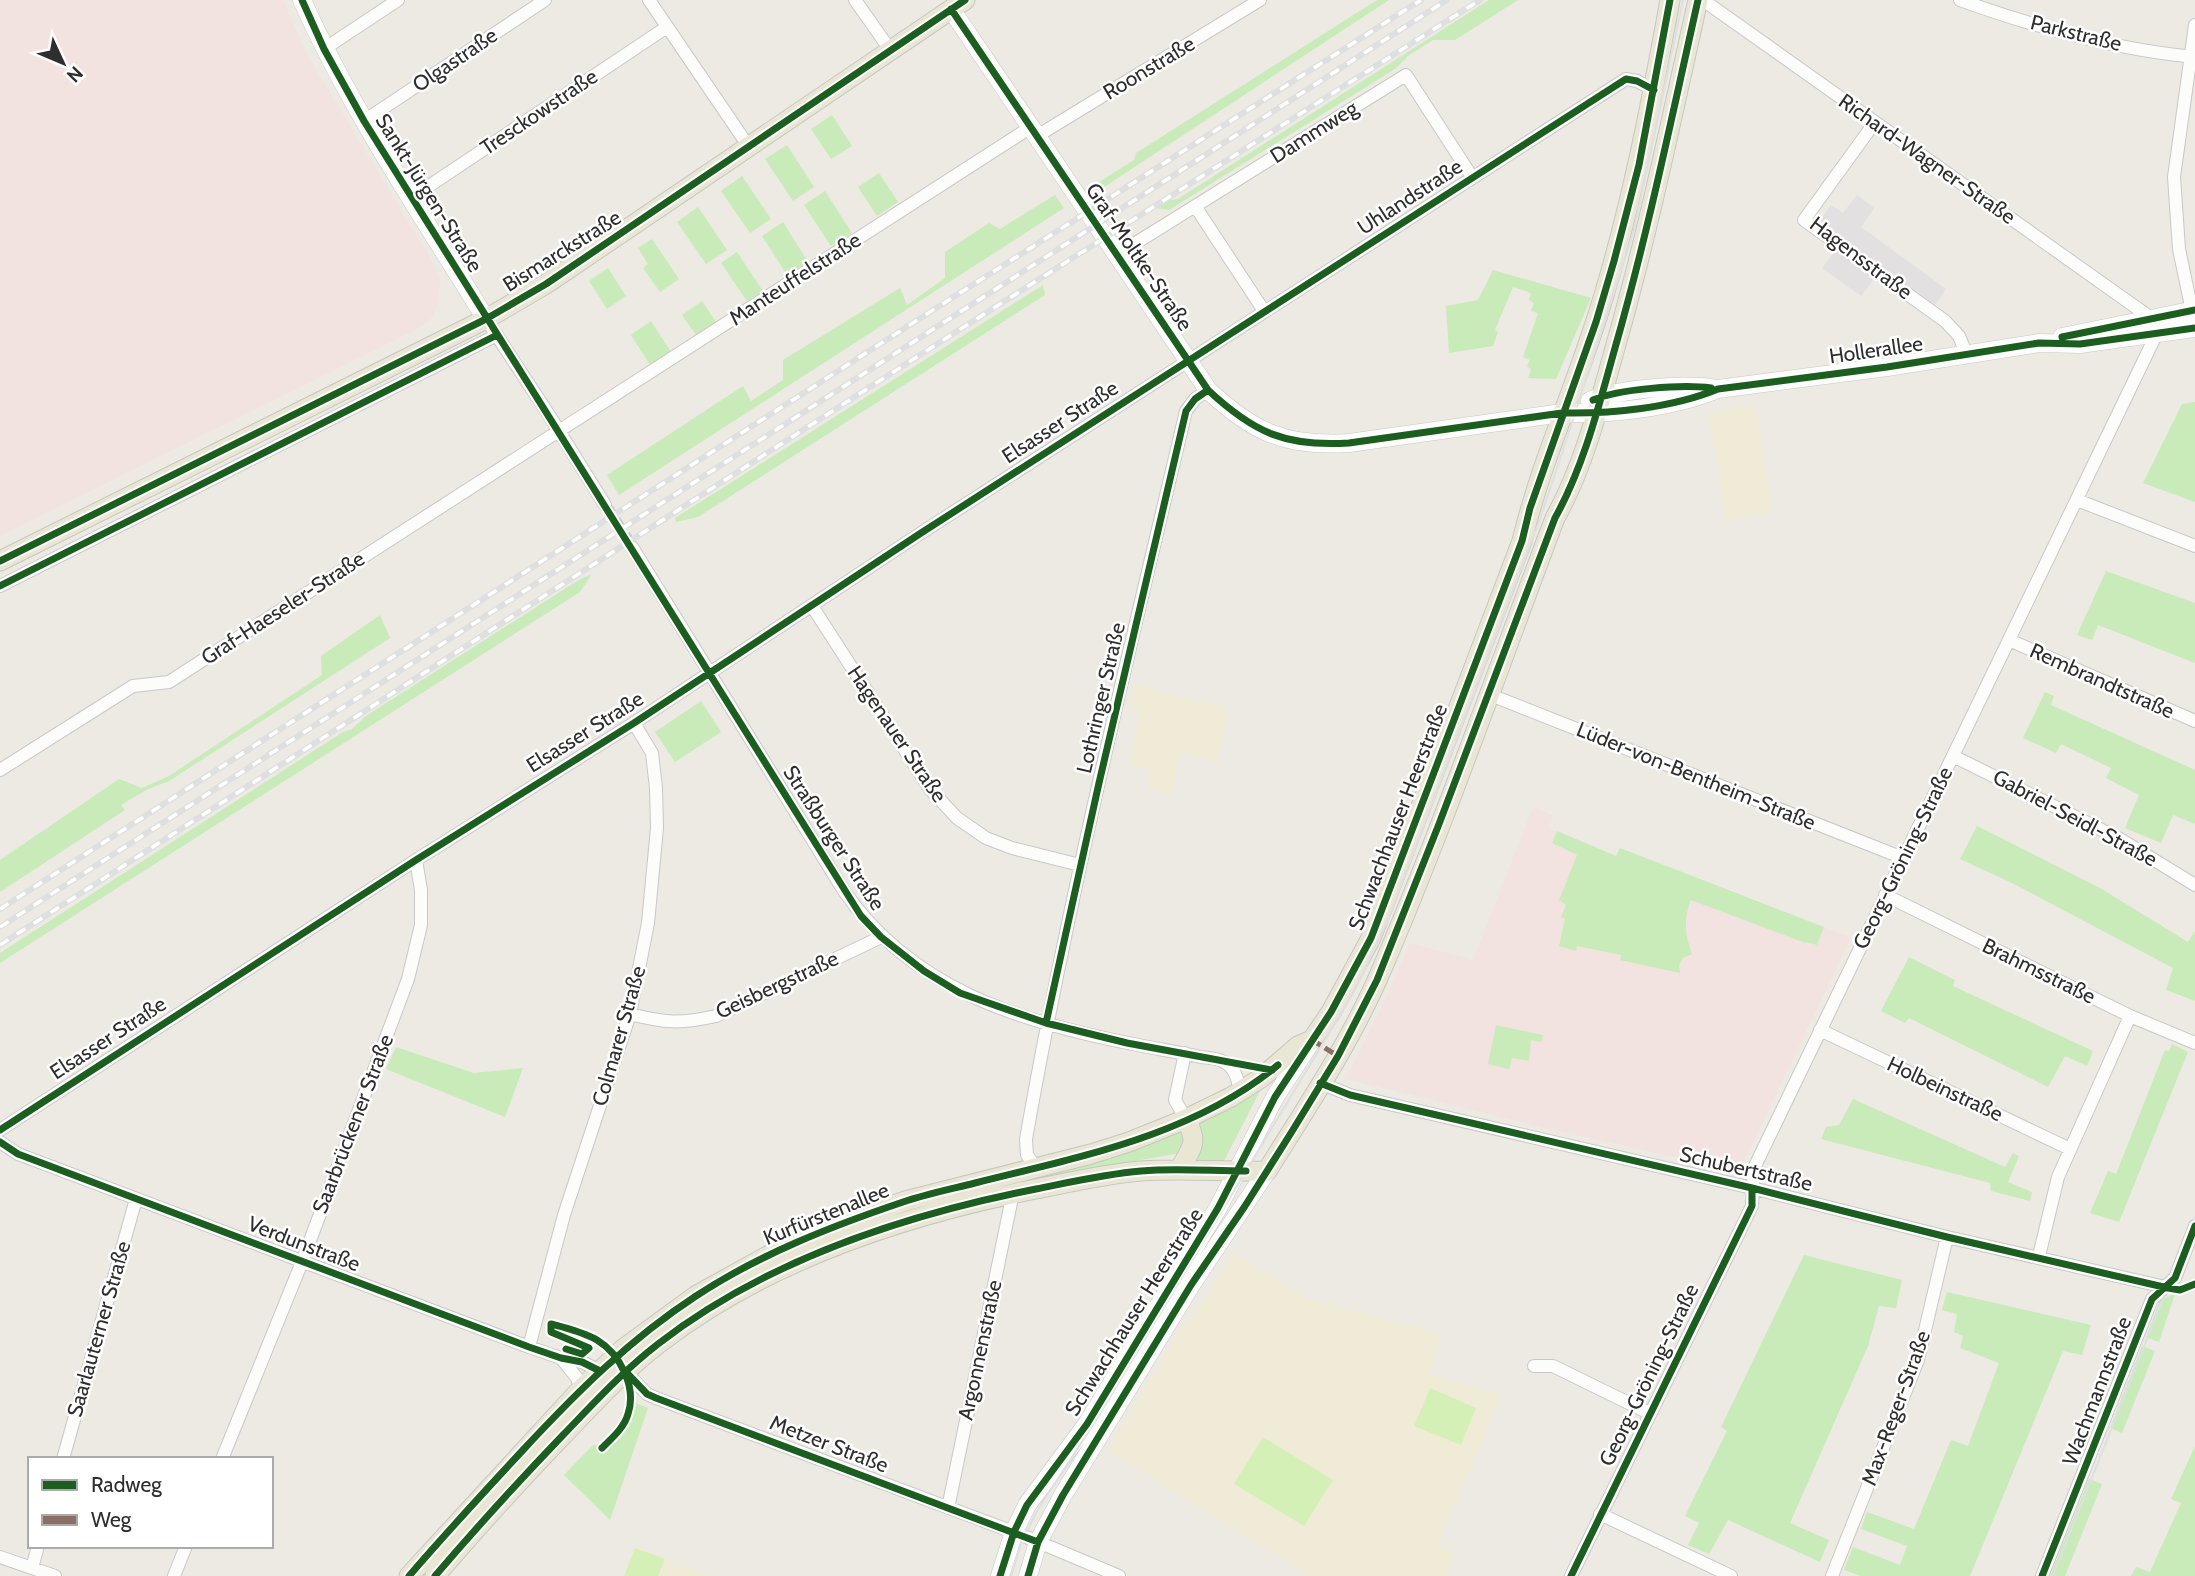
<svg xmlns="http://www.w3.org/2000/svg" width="2195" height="1576" viewBox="0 0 2195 1576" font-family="Cabin,sans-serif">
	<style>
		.industrial { fill: #e3e0e2 }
		.education { fill: #f0ebd7 }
		.medical { fill: #f2e3e0 }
		.green { fill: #c8ebb9 }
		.pitch { fill: #d4f0b6 }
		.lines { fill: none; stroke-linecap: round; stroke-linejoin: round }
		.street-tunnel { stroke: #c6c4bf; stroke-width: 12; stroke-dasharray: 12 6; stroke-linecap: butt }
		.street-casing { stroke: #c9c8c8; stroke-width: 14 }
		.secondary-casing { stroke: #c9c8c8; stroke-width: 19 }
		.primary-casing { stroke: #c6c6c3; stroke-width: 21 }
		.street { stroke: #fcfcfb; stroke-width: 12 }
		.secondary { stroke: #fcfcfb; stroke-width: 18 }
		.primary { stroke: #e9e7d4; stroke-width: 19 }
		.tram { stroke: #dedfe0; stroke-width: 2 }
		.rail-casing { stroke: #dedfe0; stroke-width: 6 }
		.rail { stroke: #fff; stroke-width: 3.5; stroke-dasharray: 10; stroke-linecap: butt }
		.quiet { stroke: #8d6e63; stroke-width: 5; stroke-dasharray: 10 5; stroke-linecap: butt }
		.cycleway-casing { stroke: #fff; stroke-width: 11 }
		.cycleway { stroke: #1b5e20; stroke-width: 7 }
		.labels { text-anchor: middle; stroke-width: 5; stroke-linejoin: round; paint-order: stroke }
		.street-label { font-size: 21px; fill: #2e2e2e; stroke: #fff }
	</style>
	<rect width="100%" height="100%" fill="#eceae3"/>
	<path class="industrial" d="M 1857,195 L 1874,208 L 1861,227 L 1946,289 L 1930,312 L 1878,274 L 1861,296 L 1822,268 L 1839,246 L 1815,228 L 1831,205 L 1843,213 Z"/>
	<path class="education" d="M 1756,405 L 1773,513 L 1725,520 L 1709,412 Z
		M 1134,684 L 1229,709 L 1218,761 L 1180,753 L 1172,794 L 1147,789 L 1151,769 L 1129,765 L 1140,712 L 1129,709 Z
		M 1234,1253 L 1306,1298 L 1441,1333 L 1430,1374 L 1502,1394 L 1438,1544 L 1456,1552 L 1445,1576 L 1309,1576 L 1107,1450 L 1178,1334 L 1202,1302 L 1204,1302 Z
		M 634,1547 L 713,1576 L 623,1576 Z"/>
	<path class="medical" d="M 0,0 L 283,0 L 308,56 L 435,266 L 440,280 L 436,309 L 430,320 L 419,328 L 0,536 Z
		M 1533,807 L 1553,815 L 1549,828 L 1616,856 L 1620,848 L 1851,938 L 1740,1169 L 1734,1170 L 1549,1129 L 1346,1079 L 1390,990 L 1410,943 L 1473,960 Z"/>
	<path class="green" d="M 1377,0 L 1389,0 L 1095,193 L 1091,187 L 1134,160 L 1136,153 Z
		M 1489,0 L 1518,0 L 1455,40 L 1433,40 L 1408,56 L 1395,69 L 1169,210 L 1155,208 L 1169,200 L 1178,199 Z
		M 832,115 L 852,146 L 831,159 L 811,129 Z
		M 787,145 L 814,187 L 793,201 L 765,159 Z
		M 879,173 L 898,202 L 877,216 L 858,187 Z
		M 742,176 L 771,219 L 750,233 L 721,191 Z
		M 825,191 L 852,233 L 831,246 L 804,205 Z
		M 1055,195 L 1064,208 L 619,495 L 607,475 L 743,386 L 751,401 L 783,380 L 783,360 L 900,288 L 907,305 L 945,278 L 945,252 L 989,223 L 1000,229 Z
		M 698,207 L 727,250 L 706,264 L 677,222 Z
		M 783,222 L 808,262 L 787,275 L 762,236 Z
		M 652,239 L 679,279 L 660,292 L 643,268 L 648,264 L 638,248 Z
		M 737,252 L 763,291 L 747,301 L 721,263 Z
		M 608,268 L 626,296 L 607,309 L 589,281 Z
		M 1493,270 L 1591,298 L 1556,379 L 1528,378 L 1531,369 L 1527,366 L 1530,360 L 1523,357 L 1538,313 L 1531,311 L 1534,303 L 1529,300 L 1531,293 L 1513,287 L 1495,330 L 1498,332 L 1493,346 L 1449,353 L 1446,306 L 1478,300 Z
		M 1043,285 L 1045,295 L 698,517 L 676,522 L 675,518 Z
		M 702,301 L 716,322 L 696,335 L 682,315 Z
		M 651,321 L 671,352 L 650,365 L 631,335 Z
		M 2195,402 L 2195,502 L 2143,483 L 2182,404 Z
		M 2106,571 L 2195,603 L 2195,663 L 2098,625 L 2092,640 L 2077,635 Z
		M 592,574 L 580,592 L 0,963 L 0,953 L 343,732 L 352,729 L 366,716 L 577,581 Z
		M 380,615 L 390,638 L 169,781 L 146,790 L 121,805 L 125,810 L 0,892 L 0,860 L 119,779 L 142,788 L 169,776 L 322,675 L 321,656 Z
		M 2045,692 L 2054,696 L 2051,705 L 2195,770 L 2195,824 L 2173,815 L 2161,843 L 2125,828 L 2139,795 L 2106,778 L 2111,768 L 2061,744 L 2056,753 L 2023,738 Z
		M 701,701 L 721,732 L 675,762 L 655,732 Z
		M 1977,826 L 2100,888 L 2188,942 L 2195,931 L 2195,1001 L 2166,990 L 2173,968 L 2012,883 L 1960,859 Z
		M 1557,831 L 1616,856 L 1620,848 L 1824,927 L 1817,945 L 1806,942 L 1805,943 L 1691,900 C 1683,920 1685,935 1692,954 L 1683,958 L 1679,966 L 1680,973 L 1620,960 L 1621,955 L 1577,946 L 1576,951 L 1559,946 L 1565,919 L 1561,917 L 1566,905 L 1559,900 L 1577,855 L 1552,843 Z
		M 1909,957 L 1955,980 L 1953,986 L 2093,1051 L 2087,1066 L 2065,1056 L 2048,1087 L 1909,1018 L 1905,1023 L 1881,1011 Z
		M 1496,1025 L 1543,1035 L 1541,1042 L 1531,1040 L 1529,1061 L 1512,1058 L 1509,1069 L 1488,1064 Z
		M 2172,1044 L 2188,1052 L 2119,1222 L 2090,1213 L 2108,1171 L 2116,1174 L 2165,1050 L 2169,1051 Z
		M 396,1047 L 474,1073 L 523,1068 L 505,1117 L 386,1069 Z
		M 1263,1085 L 1224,1161 L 1190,1161 L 1196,1123 Z
		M 1853,1099 L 2005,1167 L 2013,1153 L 2019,1156 L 2008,1182 L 2032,1192 L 2030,1201 L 1991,1191 L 1990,1183 L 1821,1139 L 1826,1127 L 1839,1125 Z
		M 1177,1131 L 1184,1132 L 1187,1136 L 1181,1153 L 1061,1174 L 1001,1189 L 1001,1185 Z
		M 1804,1255 L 1902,1280 L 1896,1308 L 1879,1306 L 1868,1346 L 1790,1523 L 1829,1540 L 1820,1562 L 1728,1520 L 1709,1554 L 1688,1545 L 1699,1523 L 1685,1516 L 1727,1431 L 1721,1427 Z
		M 1947,1292 L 2091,1325 L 2082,1355 L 2063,1351 L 1970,1576 L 1861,1576 L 1844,1570 L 1853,1547 L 1900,1565 L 1907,1546 L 1861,1529 L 1867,1512 L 1914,1529 L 1951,1440 L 1968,1446 L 1999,1363 L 1960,1348 L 1963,1336 L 1954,1332 L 1957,1314 L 1942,1310 Z
		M 2175,1294 L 2159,1342 L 2146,1337 L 2160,1300 Z
		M 2142,1346 L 2155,1351 L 2122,1433 L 2110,1428 Z
		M 633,1402 L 648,1408 L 610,1520 L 564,1475 L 594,1444 L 602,1451 C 617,1436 629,1424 633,1402 Z
		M 2195,1446 L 2195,1576 L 2131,1576 L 2136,1567 L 2150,1572 L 2181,1503 L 2171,1499 Z
		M 2089,1479 L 2102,1484 L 2065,1576 L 2050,1576 Z"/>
	<path class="pitch" d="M 1430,1388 L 1476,1408 L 1461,1445 L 1414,1426 Z
		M 1263,1437 L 1333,1480 L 1304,1526 L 1234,1484 Z
		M 635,1548 L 665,1559 L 658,1576 L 624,1576 Z"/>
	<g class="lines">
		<path class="street-tunnel" d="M 605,505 L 632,547"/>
		<g class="street-casing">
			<path id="street" d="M 649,0 L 749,147
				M 855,0 L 891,51
				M 1703,0 L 2151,318
				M 1960,0 C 2035,27 2116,50 2195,57
				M 324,49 L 398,0
				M 364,121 L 545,0
				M 1875,122 L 1804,220 L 1945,321 L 1959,336 L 1966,353
				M 1037,136 L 1260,0
				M 411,198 L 667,27
				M 1195,206 L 1264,311
				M 1118,254 L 1406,75 L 1472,177
				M 2192,311 L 2179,249 L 2174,177 L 2195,25
				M 486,319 L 549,415 L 605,505
				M 2077,500 L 2195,546
				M 632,547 L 844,891 C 911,988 1017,1021 1128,1043 C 1152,1048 1177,1052 1201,1057 C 1208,1058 1216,1058 1222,1061 C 1235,1066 1238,1080 1240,1092
				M 0,586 L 497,335
				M 812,606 L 930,789 L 957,818 L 986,838 L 1012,848 L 1080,865
				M 2009,640 L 2195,721
				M 1488,694 L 1903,858
				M 1953,756 L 2120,839 L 2195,885
				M 0,770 L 133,686 L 169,682 L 1031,127
				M 1885,895 L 2130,1016 L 2195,1043
				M 630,1014 C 665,1023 680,1024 716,1016 L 881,937
				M 1820,1030 L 2070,1149
				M 1185,1053 L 1175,1100 L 1186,1119
				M 1320,1083 L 1350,1095 L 1752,1188 L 1947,1237 L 2165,1287
				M 0,1130 L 416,860 L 634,723 L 921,533 L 1626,79 L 1637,81 L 1654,90
				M 0,1142 L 18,1154 L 529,1347 L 561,1358 L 582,1362 L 600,1371
				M 1036,1168 L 1027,1155 L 1026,1139 C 1069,894 1129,653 1186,411 L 1195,399 L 1208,390
				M 2039,1256 L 2058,1177 L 2130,1016
				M 529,1347 L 564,1215 L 630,1014 L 648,923 L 657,828 L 656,788 L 652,753 L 634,723
				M 561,1358 L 577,1378 L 581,1389
				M 1534,1366 L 1553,1366 L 1649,1413
				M 626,1372 L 647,1394 L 656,1398 L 1024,1536 L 1119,1576
				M 63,1459 L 136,1199
				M 222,1459 L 302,1262 L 408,979 L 421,925 L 421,890 L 416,860
				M 948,1508 L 1013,1193
				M 1600,1514 L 1731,1576
				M 0,1557 L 55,1576
				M 32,1568 L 38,1546
				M 174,1576 L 186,1546
				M 1571,1576 L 1752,1206 L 1754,1168 L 2157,333
				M 1832,1576 L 1918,1360 L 1947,1237
				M 2042,1576 L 2152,1299 L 2175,1278 L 2195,1226"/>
		</g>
		<g class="secondary-casing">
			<path id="secondary" d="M 302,0 C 352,112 422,215 486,319
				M 951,9 L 1208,390 C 1254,433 1286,447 1349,443 L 1562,413 C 1611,414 1672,408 1718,389 L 1887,367 L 2039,343 L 2080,344 L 2195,328
				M 2062,337 L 2195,310
				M 1590,401 C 1617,389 1681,384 1711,388
				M 1000,1576 L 1014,1532 L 1027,1505 L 1087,1424 L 1218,1208 L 1275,1097 L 1312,1040
				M 1028,1576 L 1038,1542 L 1063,1495 L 1191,1285 L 1267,1171"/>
		</g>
		<g class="primary-casing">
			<path id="primary" d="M 0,561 L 486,319 L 546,284 L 965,0
				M 1179,1170 C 1192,1147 1199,1144 1186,1119
				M 409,1576 L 581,1389 L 623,1349 L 697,1295 L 773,1253 L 810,1236 L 905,1201 L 1091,1154 L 1129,1142 L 1186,1119 L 1231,1097 L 1261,1078 L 1298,1046 L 1312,1040 L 1331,1012 L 1371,938 L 1522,541 C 1542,457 1580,378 1604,295 C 1633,198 1652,99 1670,0
				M 435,1576 C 476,1528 519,1481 563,1435 C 593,1404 623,1371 658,1344 C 766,1260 904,1215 1036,1189 C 1071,1182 1105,1174 1141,1171 C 1183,1168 1225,1172 1267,1171 C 1306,1108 1348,1046 1378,978 C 1443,828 1497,671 1555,518 C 1584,466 1599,405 1615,348 C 1648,233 1672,116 1698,0"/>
		</g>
		<use href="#street" class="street"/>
		<use href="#secondary" class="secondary"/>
		<use href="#primary" class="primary"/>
		<path class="tram" d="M 1011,1576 L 1022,1541 L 1037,1511 L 1098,1417 L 1355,990 L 1388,920 L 1540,519 L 1567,438 L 1634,230 L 1683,0
			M 2053,1576 L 2195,1218"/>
		<g class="rail-casing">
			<path id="rail" d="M 0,909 L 933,310 L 1421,0
				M 0,927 L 1447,0
				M 0,945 L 948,337 L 1480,0"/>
		</g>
		<use href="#rail" class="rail"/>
		<path class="quiet" d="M 1312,1040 L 1338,1056"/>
		<g class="cycleway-casing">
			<path id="cycleway" d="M 302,0 L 324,49 L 364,121 L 861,916 L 881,937 L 924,971 L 960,993 L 1046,1023 L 1127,1043 L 1272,1070
				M 951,9 L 1208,390 C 1254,433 1286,447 1349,443 L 1562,413 C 1611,414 1672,408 1718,389 L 1887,367 L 2039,343 L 2080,344 L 2195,328
				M 2062,337 L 2195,310
				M 1593,400 C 1618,389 1683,384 1711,388
				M 0,561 L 486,319 L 546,284 L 965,0
				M 0,586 L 497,335
				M 1046,1023 L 1099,783 L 1186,411 L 1195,399 L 1208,390
				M 1320,1083 L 1350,1095 L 1752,1188 L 1947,1237 L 2168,1288 L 2180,1290 L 2195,1284
				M 0,1130 L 416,860 L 634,723 L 921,533 L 1626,79 L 1637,81 L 1654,90
				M 0,1142 L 18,1154 L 529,1347 L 561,1358 L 582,1362 L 600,1371
				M 566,1349 L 582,1354 L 589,1348 L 551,1332 L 551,1324 C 566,1328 583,1332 597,1340 C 620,1354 637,1387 628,1414 C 624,1428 612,1438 602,1448
				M 626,1372 L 647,1394 L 656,1398 L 1038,1542
				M 409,1576 C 446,1533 484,1492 523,1450 C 576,1393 630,1339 696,1296 C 760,1254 832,1226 903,1202 C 926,1194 951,1189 975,1183 C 1079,1157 1194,1135 1278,1065
				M 435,1576 C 476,1528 519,1481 563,1435 C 593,1404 623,1371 658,1344 C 766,1260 904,1215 1036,1189 C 1071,1182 1105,1174 1141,1171 C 1176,1168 1211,1171 1246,1171
				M 1000,1576 L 1014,1532 L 1027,1505 L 1087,1424 L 1218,1208 L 1275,1097 L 1331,1012 L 1371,938 L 1522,541 L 1530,508 L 1596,322 L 1614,261 L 1639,165 L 1670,0
				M 1028,1576 L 1038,1542 L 1063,1495 L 1191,1285 L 1245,1206 L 1291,1133 L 1338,1056 L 1377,980 L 1439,824 L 1555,518 C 1584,466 1599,405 1615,348 C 1648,233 1672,116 1698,0
				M 1571,1576 L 1752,1206 L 1752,1188
				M 2042,1576 L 2152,1299 L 2175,1278 L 2195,1226"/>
		</g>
		<use href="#cycleway" class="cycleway"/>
	</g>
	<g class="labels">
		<g class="street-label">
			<text transform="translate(2076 33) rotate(14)" y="7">Parkstraße</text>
			<text transform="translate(455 60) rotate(-34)" y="7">Olgastraße</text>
			<text transform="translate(1149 68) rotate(-31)" y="7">Roonstraße</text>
			<text transform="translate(539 112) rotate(-34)" y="7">Tresckowstraße</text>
			<text transform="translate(1314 132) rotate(-32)" y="7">Dammweg</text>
			<text transform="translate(1927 159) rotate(35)" y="7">Richard-Wagner-Straße</text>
			<text transform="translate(429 193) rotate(58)" y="7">Sankt-Jürgen-Straße</text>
			<text transform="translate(1410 197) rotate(-33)" y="7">Uhlandstraße</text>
			<text transform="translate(562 251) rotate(-32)" y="7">Bismarckstraße</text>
			<text transform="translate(1139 257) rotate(56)" y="7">Graf-Moltke-Straße</text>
			<text transform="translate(1861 258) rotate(37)" y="7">Hagensstraße</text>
			<text transform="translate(795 279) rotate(-33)" y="7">Manteuffelstraße</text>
			<text transform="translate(1876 350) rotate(-8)" y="7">Hollerallee</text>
			<text transform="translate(1060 422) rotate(-33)" y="7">Elsasser Straße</text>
			<text transform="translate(283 608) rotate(-33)" y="7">Graf-Haeseler-Straße</text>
			<text transform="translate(2102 681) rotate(24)" y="7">Rembrandtstraße</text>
			<text transform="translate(1101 698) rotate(-77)" y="7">Lothringer Straße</text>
			<text transform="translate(585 732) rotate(-32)" y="7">Elsasser Straße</text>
			<text transform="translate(897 734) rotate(56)" y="7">Hagenauer Straße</text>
			<text transform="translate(1696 776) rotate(22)" y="7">Lüder-von-Bentheim-Straße</text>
			<text transform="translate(1398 817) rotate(-69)" y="7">Schwachhauser Heerstraße</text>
			<text transform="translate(2075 818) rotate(28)" y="7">Gabriel-Seidl-Straße</text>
			<text transform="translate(834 838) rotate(57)" y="7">Straßburger Straße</text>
			<text transform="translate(1903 858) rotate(-64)" y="7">Georg-Gröning-Straße</text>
			<text transform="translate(2039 971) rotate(26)" y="7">Brahmsstraße</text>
			<text transform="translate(777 985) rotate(-25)" y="7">Geisbergstraße</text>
			<text transform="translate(619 1036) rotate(-74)" y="7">Colmarer Straße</text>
			<text transform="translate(108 1038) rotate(-33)" y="7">Elsasser Straße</text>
			<text transform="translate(1945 1089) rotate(25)" y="7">Holbeinstraße</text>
			<text transform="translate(353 1124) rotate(-69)" y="7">Saarbrückener Straße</text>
			<text transform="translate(1746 1169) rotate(13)" y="7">Schubertstraße</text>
			<text transform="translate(826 1214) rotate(-22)" y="7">Kurfürstenallee</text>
			<text transform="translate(304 1244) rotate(21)" y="7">Verdunstraße</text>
			<text transform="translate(1134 1312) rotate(-58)" y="7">Schwachhauser Heerstraße</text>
			<text transform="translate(99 1329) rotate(-74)" y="7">Saarlauterner Straße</text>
			<text transform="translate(980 1350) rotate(-78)" y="7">Argonnenstraße</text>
			<text transform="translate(1649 1375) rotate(-64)" y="7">Georg-Gröning-Straße</text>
			<text transform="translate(2097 1391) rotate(-69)" y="7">Wachmannstraße</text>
			<text transform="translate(1896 1408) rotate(-70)" y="7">Max-Reger-Straße</text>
			<text transform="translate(829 1444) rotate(21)" y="7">Metzer Straße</text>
		</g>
	</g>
	<rect x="28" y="1457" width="245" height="91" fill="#ffffff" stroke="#ababab" stroke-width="2"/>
	<rect x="42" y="1480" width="35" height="10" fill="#1b5e20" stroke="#ababab" stroke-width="2"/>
	<text x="91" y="1492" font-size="21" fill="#2e2e2e">Radweg</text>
	<rect x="42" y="1515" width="35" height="10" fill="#8d6e63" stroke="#ababab" stroke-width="2"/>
	<text x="91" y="1527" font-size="21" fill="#2e2e2e">Weg</text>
	<g transform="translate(63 63) rotate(134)" stroke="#ffffff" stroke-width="5" paint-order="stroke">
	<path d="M0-5L12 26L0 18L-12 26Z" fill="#2e2e2e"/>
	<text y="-10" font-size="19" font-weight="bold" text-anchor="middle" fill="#2e2e2e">N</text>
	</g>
</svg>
